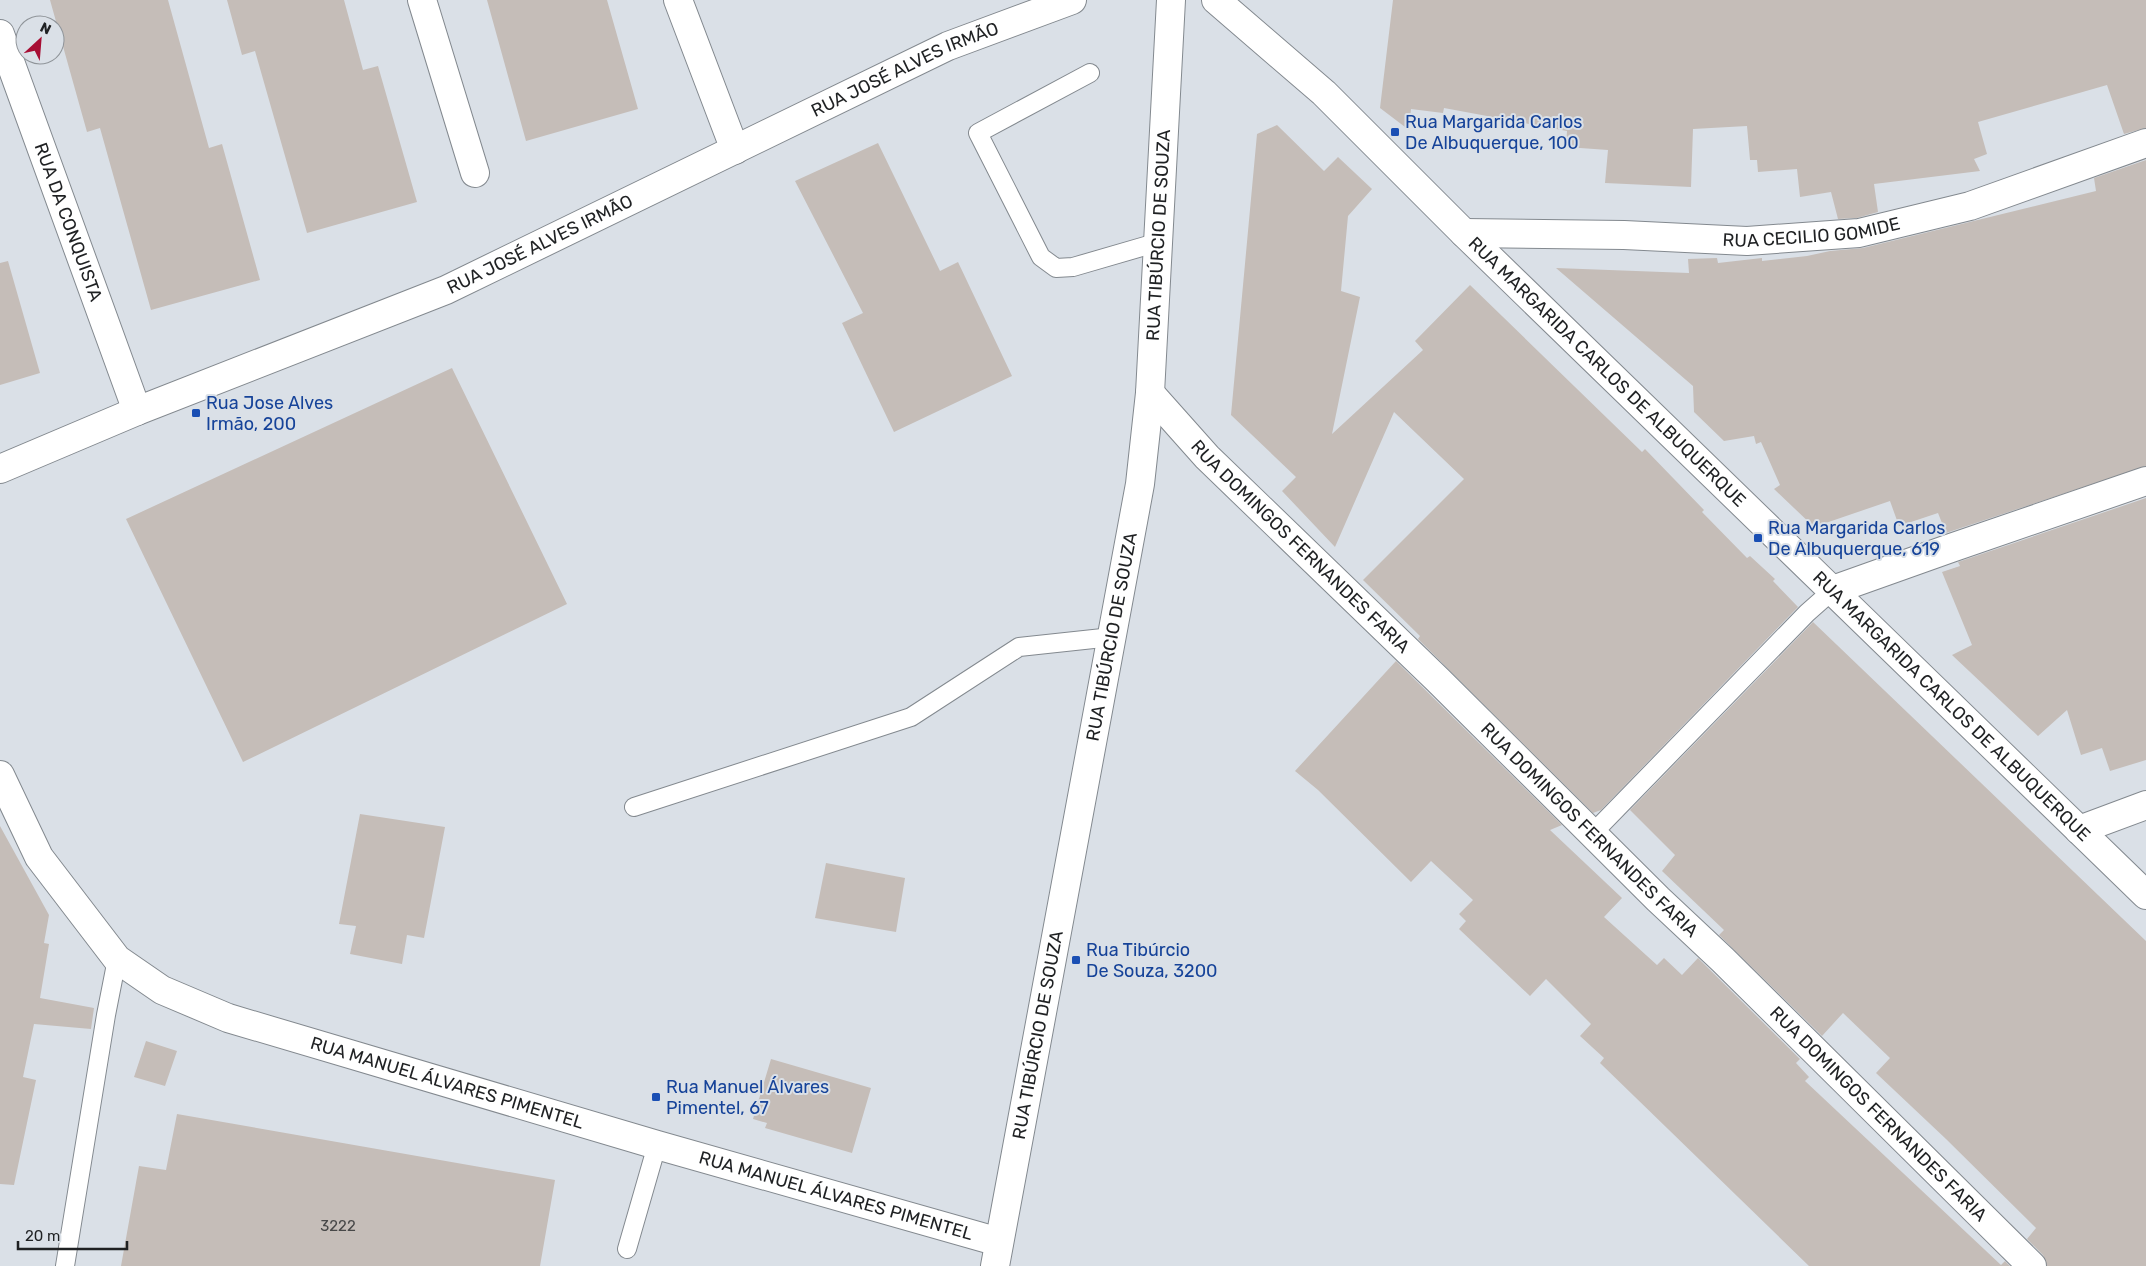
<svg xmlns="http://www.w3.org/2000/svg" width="2146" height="1266" viewBox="0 0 2146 1266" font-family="Rubik,sans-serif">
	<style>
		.building { fill: #c5bdb8 }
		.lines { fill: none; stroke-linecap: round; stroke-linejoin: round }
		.lane-casing { stroke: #83898f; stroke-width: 20 }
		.street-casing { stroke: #83898f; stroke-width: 30 }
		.secondary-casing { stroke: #83898f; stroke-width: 30 }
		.lane { stroke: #fff; stroke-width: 18 }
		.street { stroke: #fff; stroke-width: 28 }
		.secondary { stroke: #fff; stroke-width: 28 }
		.transit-dot { fill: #1a4fb4; stroke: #dae0e7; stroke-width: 2 }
		.labels { text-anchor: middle; stroke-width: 4; stroke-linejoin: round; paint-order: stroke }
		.number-label { font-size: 15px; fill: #484848 }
		.street-label { font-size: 18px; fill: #1f2123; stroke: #dae0e7 }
		.transit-label { font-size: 18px; fill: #164399; stroke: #dae0e7; text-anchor: start }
	</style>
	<rect width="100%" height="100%" fill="#dae0e7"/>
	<path class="building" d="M 50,0 L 168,0 L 209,148 L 222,144 L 260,280 L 151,310 L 100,128 L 87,132 Z
		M 227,0 L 344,0 L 363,70 L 378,66 L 417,202 L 307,233 L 255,51 L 242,55 Z
		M 487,0 L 607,0 L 638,109 L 526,141 Z
		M 1393,0 L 2146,0 L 2146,128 L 2124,134 L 2107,85 L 1978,122 L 1987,154 L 1974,159 L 1980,171 L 1874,184 L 1878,212 L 1857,218 L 1838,219 L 1831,192 L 1800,197 L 1797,169 L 1758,172 L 1757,160 L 1750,160 L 1747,126 L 1693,129 L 1691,187 L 1605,183 L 1608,150 L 1566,147 L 1567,131 L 1444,108 L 1443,113 L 1411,109 L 1409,130 L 1380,108 Z
		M 1277,125 L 1324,171 L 1338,157 L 1372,189 L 1348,216 L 1341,291 L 1360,297 L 1332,434 L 1423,350 L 1415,341 L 1470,285 L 1642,452 L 1645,449 L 1704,510 L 1702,512 L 1747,558 L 1750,556 L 1775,579 L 1773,581 L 1798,607 L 1601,810 L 1593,813 L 1418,639 L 1420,636 L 1363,580 L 1464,479 L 1394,412 L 1335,547 L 1282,491 L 1296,477 L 1231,415 L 1257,134 Z
		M 878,143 L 940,271 L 958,262 L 1012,376 L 894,432 L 842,323 L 863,313 L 795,181 Z
		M 2146,160 L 2146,466 L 1946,533 L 1938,513 L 1899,526 L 1890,501 L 1814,527 L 1774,489 L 1780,485 L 1761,442 L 1756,444 L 1754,436 L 1724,441 L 1694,412 L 1693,386 L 1556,268 L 1689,273 L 1688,259 L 1717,258 L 1718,263 L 1762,258 L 1762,261 L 1807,256 L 1830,251 L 1863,248 L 2096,191 L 2094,178 Z
		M 8,261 L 40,373 L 0,385 L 0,263 Z
		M 452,368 L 567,604 L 243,762 L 126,519 Z
		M 2146,498 L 2146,760 L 2110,771 L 2102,748 L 2081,755 L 2067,710 L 2038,736 L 1952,655 L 1972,645 L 1942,572 L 1960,566 L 1958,562 Z
		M 1813,622 L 2146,941 L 2146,1266 L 2047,1266 L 2043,1255 L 2027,1239 L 2036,1228 L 1946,1139 L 1876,1073 L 1890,1058 L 1843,1013 L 1822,1036 L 1719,935 L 1724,930 L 1662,871 L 1675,855 L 1630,810 Z
		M 1396,661 L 1562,825 L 1550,830 L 1622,898 L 1604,917 L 1657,965 L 1664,958 L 1682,975 L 1698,958 L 1800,1059 L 1796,1063 L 1809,1077 L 1805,1081 L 2001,1265 L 2005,1261 L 2010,1266 L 1809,1266 L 1600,1063 L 1604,1058 L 1580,1036 L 1591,1024 L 1546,979 L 1530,996 L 1459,929 L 1466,921 L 1459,914 L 1473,900 L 1431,861 L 1411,882 L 1318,790 L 1295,771 Z
		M 360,814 L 445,827 L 424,938 L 407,935 L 402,964 L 350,954 L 356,926 L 339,924 Z
		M 0,826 L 49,915 L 44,943 L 49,944 L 40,998 L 94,1008 L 91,1029 L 34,1024 L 23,1077 L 36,1080 L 14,1185 L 0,1184 Z
		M 826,863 L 905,878 L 896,932 L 815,918 Z
		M 146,1041 L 177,1051 L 165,1086 L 134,1077 Z
		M 771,1059 L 871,1088 L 852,1153 L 765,1128 L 767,1123 L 753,1119 Z
		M 177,1114 L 555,1180 L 540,1266 L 121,1266 L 139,1166 L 166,1170 Z"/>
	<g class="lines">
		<g class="lane-casing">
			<path id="lane" d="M 1090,73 L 978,133 L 1041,257 L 1056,268 L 1073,267 L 1159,242
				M 634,807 L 911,717 L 1019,647 L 1112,637
				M 1592,834 L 1807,613 L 1833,590
				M 627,1249 L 657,1145
				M 65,1266 L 106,1015 L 117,959"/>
		</g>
		<g class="street-casing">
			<g id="street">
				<path d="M 422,0 L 475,173"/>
				<path d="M 678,0 L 735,150"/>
				<path id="s1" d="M 1216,0 L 1324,93 L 1464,233 L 2146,895"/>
				<path id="s2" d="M 0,34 L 137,411"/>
				<path id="s3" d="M 1464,233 L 1624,235 L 1747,241 L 1859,233 L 1970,206 L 2146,143"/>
				<path id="s4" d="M 1150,393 L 1207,457 L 1438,680 L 1658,899 L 1723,960 L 2032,1266"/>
				<path id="s5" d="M 0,469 L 137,411 L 446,290 L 948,46 L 1072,0"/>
				<path d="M 1833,590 L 1951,548 L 2146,481"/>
				<path d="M 2079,830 L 2146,805"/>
			</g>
		</g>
		<g class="secondary-casing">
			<g id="secondary">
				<path id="s6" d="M 0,775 L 39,857 L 117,959 L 162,990 L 228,1018 L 657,1145 L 999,1242"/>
				<path id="s7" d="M 995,1266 L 1140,484 L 1150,393 L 1171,0"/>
			</g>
		</g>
		<use href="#lane" class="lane"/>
		<use href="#street" class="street"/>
		<use href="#secondary" class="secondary"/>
	</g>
	<g class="transit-dot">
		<rect x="1390" y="127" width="10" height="10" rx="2.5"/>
		<rect x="191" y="408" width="10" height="10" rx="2.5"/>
		<rect x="1753" y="533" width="10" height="10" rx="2.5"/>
		<rect x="1071" y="955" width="10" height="10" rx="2.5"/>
		<rect x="651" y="1092" width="10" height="10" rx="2.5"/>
	</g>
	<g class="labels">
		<g class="number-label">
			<text x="338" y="1231">3222</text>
		</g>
		<g class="street-label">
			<text dy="6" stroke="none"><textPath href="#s5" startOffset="990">RUA JOSÉ ALVES IRMÃO</textPath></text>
			<text dy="6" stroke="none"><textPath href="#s2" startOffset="200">RUA DA CONQUISTA</textPath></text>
			<text dy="6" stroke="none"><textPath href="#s3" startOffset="348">RUA CECILIO GOMIDE</textPath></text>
			<text dy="6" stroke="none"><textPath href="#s7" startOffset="1045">RUA TIBÚRCIO DE SOUZA</textPath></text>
			<text dy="6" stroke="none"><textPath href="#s5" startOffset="585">RUA JOSÉ ALVES IRMÃO</textPath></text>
			<text dy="6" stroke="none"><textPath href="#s1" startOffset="540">RUA MARGARIDA CARLOS DE ALBUQUERQUE</textPath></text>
			<text dy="6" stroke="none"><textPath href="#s4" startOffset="215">RUA DOMINGOS FERNANDES FARIA</textPath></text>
			<text dy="6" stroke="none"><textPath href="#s7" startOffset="640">RUA TIBÚRCIO DE SOUZA</textPath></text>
			<text dy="6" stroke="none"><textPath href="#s1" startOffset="1020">RUA MARGARIDA CARLOS DE ALBUQUERQUE</textPath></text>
			<text dy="6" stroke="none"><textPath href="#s4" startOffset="620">RUA DOMINGOS FERNANDES FARIA</textPath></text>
			<text dy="6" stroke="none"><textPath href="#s7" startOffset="235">RUA TIBÚRCIO DE SOUZA</textPath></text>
			<text dy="6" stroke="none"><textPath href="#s6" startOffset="574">RUA MANUEL ÁLVARES PIMENTEL</textPath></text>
			<text dy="6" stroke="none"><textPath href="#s4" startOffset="1025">RUA DOMINGOS FERNANDES FARIA</textPath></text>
			<text dy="6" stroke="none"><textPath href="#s6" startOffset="979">RUA MANUEL ÁLVARES PIMENTEL</textPath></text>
		</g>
		<g class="transit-label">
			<text x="1405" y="128">Rua Margarida Carlos<tspan x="1405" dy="21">De Albuquerque, 100</tspan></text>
			<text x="206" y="409">Rua Jose Alves<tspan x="206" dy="21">Irmão, 200</tspan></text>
			<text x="1768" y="534">Rua Margarida Carlos<tspan x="1768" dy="21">De Albuquerque, 619</tspan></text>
			<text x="1086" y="956">Rua Tibúrcio<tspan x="1086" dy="21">De Souza, 3200</tspan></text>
			<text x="666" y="1093">Rua Manuel Álvares<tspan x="666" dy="21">Pimentel, 67</tspan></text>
		</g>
	</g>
	<g transform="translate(40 40) rotate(26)"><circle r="24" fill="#dae0e7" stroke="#8f9499"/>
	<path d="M0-4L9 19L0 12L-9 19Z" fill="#a70e34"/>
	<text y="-8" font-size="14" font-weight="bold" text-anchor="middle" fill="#1f2123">N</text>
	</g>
	<path d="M18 1241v8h109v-8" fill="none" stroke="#1f2123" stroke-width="2.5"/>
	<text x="25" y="1241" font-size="15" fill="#1f2123" stroke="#dae0e7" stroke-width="4" paint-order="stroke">20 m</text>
</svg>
